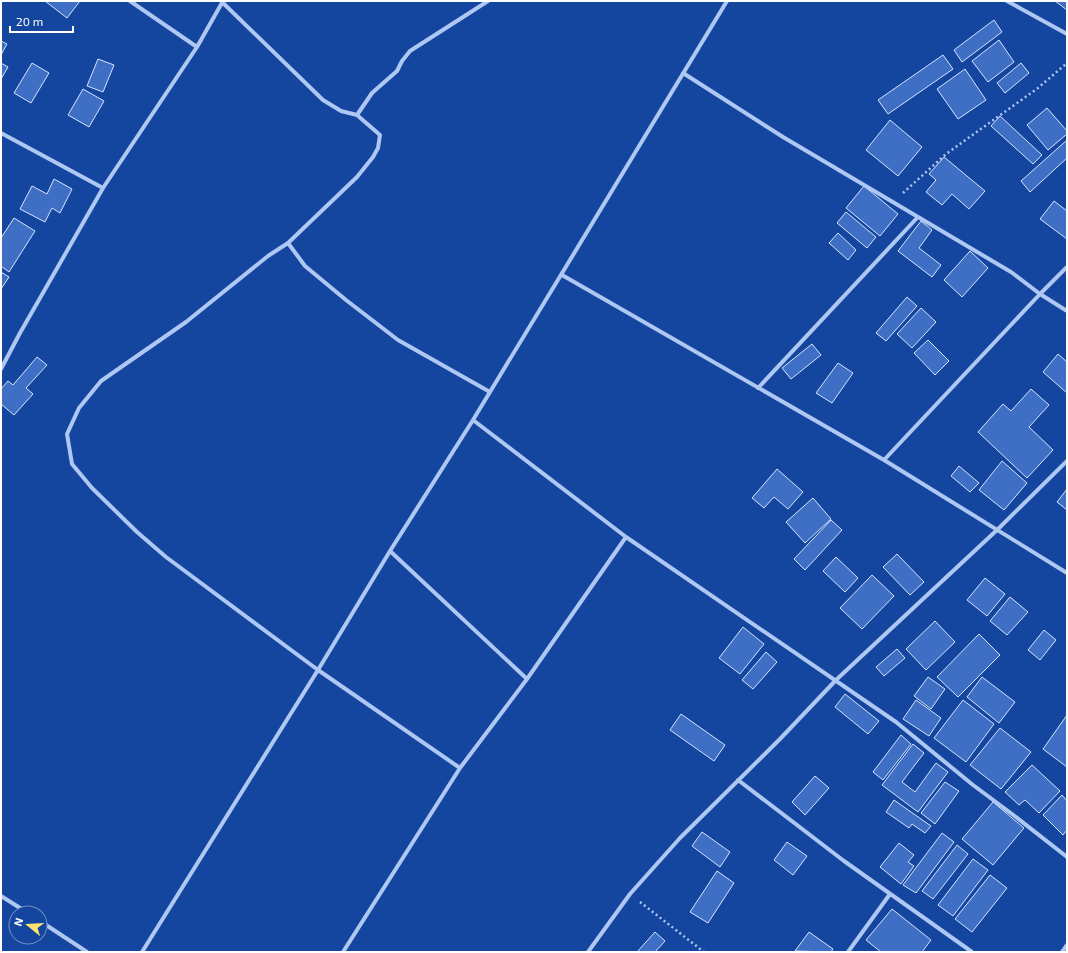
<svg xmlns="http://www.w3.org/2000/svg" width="1068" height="953" viewBox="0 0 1068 953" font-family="'Exo 2',sans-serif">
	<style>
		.building { fill: #3e6fc5; stroke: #d6e4fd }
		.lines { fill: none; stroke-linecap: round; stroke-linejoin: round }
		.path { stroke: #aec7f3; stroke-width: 2.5; stroke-dasharray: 2 3; stroke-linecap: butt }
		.minor { stroke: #aec7f3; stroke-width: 4 }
	</style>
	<rect width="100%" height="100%" fill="#15469f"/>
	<path class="building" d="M 45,1 L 80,1 L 67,18 Z
		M 1055,1 L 1067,1 L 1067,10 Z
		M 994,20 L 1002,32 L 962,62 L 954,50 Z
		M 999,40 L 1014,62 L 988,82 L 972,61 Z
		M 1,41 L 7,44 L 1,55 Z
		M 943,55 L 953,69 L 888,114 L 878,100 Z
		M 98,59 L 114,65 L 103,92 L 87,86 Z
		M 1,63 L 8,67 L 1,79 Z
		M 32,63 L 49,73 L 31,103 L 14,93 Z
		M 1021,63 L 1029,73 L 1005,93 L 997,83 Z
		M 965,69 L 986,100 L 958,119 L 937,89 Z
		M 83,89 L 104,101 L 89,127 L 68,115 Z
		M 1047,108 L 1067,131 L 1067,134 L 1048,150 L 1027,125 Z
		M 1000,116 L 1042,155 L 1033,164 L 991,126 Z
		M 890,120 L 922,147 L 898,176 L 866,150 Z
		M 1067,140 L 1067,158 L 1030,192 L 1021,181 Z
		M 944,157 L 985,191 L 969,209 L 952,194 L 942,205 L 926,192 L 936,180 L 929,174 Z
		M 54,179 L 72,189 L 60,213 L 52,208 L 45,222 L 20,209 L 32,186 L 47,194 Z
		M 864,186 L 898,214 L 880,236 L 846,208 Z
		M 1054,201 L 1067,211 L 1067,239 L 1040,219 Z
		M 846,212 L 876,237 L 867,248 L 837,223 Z
		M 14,218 L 35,231 L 9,272 L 1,266 L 1,238 Z
		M 921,221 L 932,230 L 919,248 L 941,265 L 932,277 L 898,251 Z
		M 838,233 L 856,250 L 848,260 L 829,243 Z
		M 970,251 L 988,268 L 962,297 L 944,280 Z
		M 1,272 L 9,277 L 1,289 Z
		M 907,297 L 917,306 L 886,341 L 876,333 Z
		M 921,308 L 936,322 L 912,348 L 897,334 Z
		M 928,340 L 949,361 L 935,375 L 914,353 Z
		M 812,344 L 821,355 L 791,379 L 782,368 Z
		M 1058,354 L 1067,362 L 1067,393 L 1043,372 Z
		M 37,357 L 47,365 L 26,388 L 33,394 L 14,415 L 1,404 L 1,389 L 8,381 L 13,385 Z
		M 838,363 L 853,373 L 832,403 L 816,393 Z
		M 1031,389 L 1049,405 L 1029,427 L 1053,450 L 1027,478 L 978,432 L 1003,404 L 1011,411 Z
		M 1002,461 L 1027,483 L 1004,510 L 979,490 Z
		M 959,466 L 979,483 L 970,492 L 951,476 Z
		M 777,469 L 803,492 L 788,509 L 774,497 L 764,508 L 752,498 Z
		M 1067,489 L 1067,510 L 1057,502 Z
		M 813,498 L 831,519 L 805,543 L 786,522 Z
		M 831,520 L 842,530 L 805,570 L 794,559 Z
		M 897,554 L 924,582 L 910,595 L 883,567 Z
		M 836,557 L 858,578 L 845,592 L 823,571 Z
		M 872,575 L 894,596 L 862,629 L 840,608 Z
		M 985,578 L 1005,594 L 987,616 L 967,600 Z
		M 1010,597 L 1028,612 L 1007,635 L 990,621 Z
		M 935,621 L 955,642 L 926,670 L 906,649 Z
		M 743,627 L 764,644 L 740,674 L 719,658 Z
		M 1044,630 L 1056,640 L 1040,660 L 1028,650 Z
		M 979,634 L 1000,655 L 958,697 L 937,677 Z
		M 897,649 L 905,658 L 884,676 L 876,667 Z
		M 766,652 L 777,662 L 753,689 L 742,680 Z
		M 928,677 L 945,689 L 931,709 L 914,696 Z
		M 982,677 L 1015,702 L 999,723 L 967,697 Z
		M 845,694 L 879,721 L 868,734 L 835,707 Z
		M 916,700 L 941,718 L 929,736 L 903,719 Z
		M 963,700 L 994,724 L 966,762 L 934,738 Z
		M 681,714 L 725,745 L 714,761 L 670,730 Z
		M 1067,715 L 1067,767 L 1043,749 Z
		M 1000,728 L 1031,752 L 1001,789 L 970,765 Z
		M 901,735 L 911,744 L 883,780 L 873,772 Z
		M 913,744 L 924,753 L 902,782 L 915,792 L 936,763 L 948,772 L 918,812 L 882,785 Z
		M 1032,765 L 1060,791 L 1039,813 L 1025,800 L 1019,805 L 1005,792 Z
		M 815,776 L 829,788 L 805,815 L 792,802 Z
		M 945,782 L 959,791 L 935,824 L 921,813 Z
		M 1062,795 L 1067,801 L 1067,830 L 1063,835 L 1043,815 Z
		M 894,800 L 931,826 L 925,833 L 912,824 L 909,828 L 886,812 Z
		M 993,802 L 1024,828 L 993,865 L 962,839 Z
		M 702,832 L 730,852 L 720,867 L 692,846 Z
		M 942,833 L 954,842 L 916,893 L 903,885 Z
		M 787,842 L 807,856 L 793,875 L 774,860 Z
		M 899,843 L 914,855 L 908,862 L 914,866 L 901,884 L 880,867 Z
		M 957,845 L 968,854 L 933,899 L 922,891 Z
		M 973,859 L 988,870 L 953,916 L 938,905 Z
		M 717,871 L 734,883 L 708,923 L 690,912 Z
		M 990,875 L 1007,888 L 972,932 L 955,919 Z
		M 892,909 L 931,940 L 922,952 L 881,952 L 866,940 Z
		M 655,932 L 665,941 L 655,952 L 637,952 Z
		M 809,932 L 833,949 L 831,952 L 795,951 Z"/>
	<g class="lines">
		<path class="path" d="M 903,193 L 946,154 L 1038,88 L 1067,63
			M 640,902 L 704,952"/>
		<path class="minor" d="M 130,1 L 197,47 L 223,1
			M 1007,1 L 1067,34
			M 222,2 L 323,100 L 341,111 L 357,115 L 380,135 L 378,148 L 373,157 L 357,177 L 288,243
			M 683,73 L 783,137 L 1011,272 L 1040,294 L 1067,311
			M 357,115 L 372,93 L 397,71 L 402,61 L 410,51 L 488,1
			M 1,133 L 103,188
			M 562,275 L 884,460 L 1067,573
			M 1,369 L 20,333 L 103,188 L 197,47
			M 758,388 L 917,218
			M 473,420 L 626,537 L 896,722 L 973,785 L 1012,814 L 1067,857
			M 884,460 L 1040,294 L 1067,267
			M 390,551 L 527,679
			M 460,768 L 318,670 L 166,557 L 137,532 L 92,488 L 72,464 L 67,434 L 79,408 L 101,381 L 186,322 L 268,256 L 288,243 L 305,266 L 346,300 L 398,340 L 490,392
			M 738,780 L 844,861 L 972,952
			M 1,896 L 28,913
			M 40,921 L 87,952
			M 142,952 L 318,670 L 390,551 L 473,420 L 727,1
			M 343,952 L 460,768 L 527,679 L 626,537
			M 588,952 L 630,894 L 680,838 L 780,739 L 836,680 L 997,530 L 1067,461
			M 848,952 L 890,894
			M 1062,952 L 1067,945"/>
	</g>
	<rect width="1068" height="953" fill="none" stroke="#ffffff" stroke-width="4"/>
	<g transform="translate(28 925) rotate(288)"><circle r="19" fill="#15469f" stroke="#7390c5"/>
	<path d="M0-3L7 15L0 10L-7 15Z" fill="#ffe270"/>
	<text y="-6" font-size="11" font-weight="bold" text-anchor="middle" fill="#ffffff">N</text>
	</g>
	<path d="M10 26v6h63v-6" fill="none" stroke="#ffffff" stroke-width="2"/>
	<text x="16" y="26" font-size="12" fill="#ffffff" stroke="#15469f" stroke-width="3" paint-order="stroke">20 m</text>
</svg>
